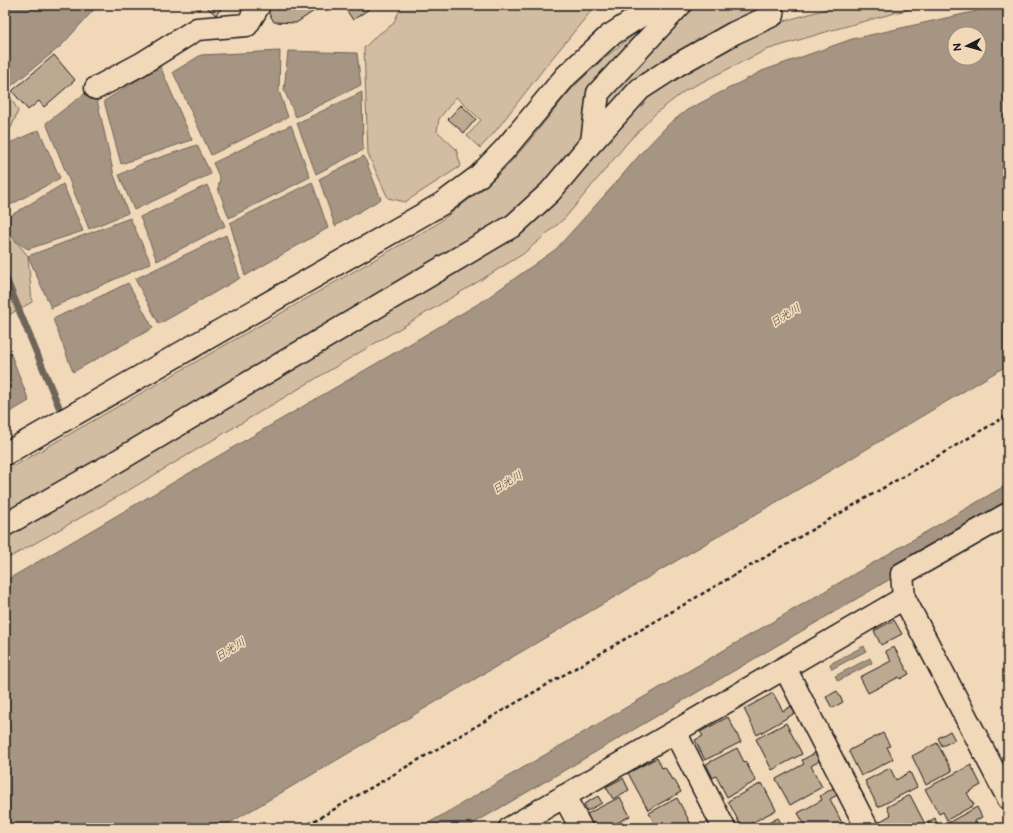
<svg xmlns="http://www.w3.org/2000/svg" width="1013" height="833" viewBox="0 0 1013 833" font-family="'Balsamiq Sans','Klee One',sans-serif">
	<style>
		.green { fill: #d2bca2; stroke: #776c5f }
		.water { fill: #a59582; stroke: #6e6559; fill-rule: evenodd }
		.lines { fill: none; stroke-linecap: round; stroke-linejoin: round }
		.stream { stroke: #6e6559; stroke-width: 7 }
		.building { fill: #bca992; stroke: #1c1c1c }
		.minor-casing { stroke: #1c1c1c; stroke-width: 25 }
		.path { stroke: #1c1c1c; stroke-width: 2.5; stroke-dasharray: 4 3; stroke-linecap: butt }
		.minor { stroke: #f1d8b9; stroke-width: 22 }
		.labels { text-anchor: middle; stroke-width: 3.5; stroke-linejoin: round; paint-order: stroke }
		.water-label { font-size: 11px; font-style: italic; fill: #4c4640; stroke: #f1d8b9 }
	</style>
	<rect width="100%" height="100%" fill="#f1d8b9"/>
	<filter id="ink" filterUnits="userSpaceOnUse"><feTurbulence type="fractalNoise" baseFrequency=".025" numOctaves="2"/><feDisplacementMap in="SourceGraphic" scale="8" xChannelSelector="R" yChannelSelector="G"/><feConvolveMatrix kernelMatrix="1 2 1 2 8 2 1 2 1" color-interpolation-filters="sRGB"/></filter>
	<g filter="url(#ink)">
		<path class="green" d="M 402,5 L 596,5 L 545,67 L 494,133 L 480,148 L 467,136 L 481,120 L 456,97 L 439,119 L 437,131 L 456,149 L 461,166 L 405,202 L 388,198 L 368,154 L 364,48 L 376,36 L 393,24 Z
			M 693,5 L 784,5 L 756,15 L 609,108 L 604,99 Z
			M 841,5 L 924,5 L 829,31 L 766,50 L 686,90 L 656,113 L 628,142 L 565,218 L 523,254 L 471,286 L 119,496 L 5,560 L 5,534 L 514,233 L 621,119 L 680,69 L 777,23 Z
			M 653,20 L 591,91 L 582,141 L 512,216 L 5,516 L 5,471 L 435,225 C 456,209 478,194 497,176 C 524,150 546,119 570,91 C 595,64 624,42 653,20 Z
			M 7,90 L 18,111 L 11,128 L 5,128 L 5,91 Z
			M 5,228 L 28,256 L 32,302 L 7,316 L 5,314 Z"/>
		<path class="water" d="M 5,5 L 98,5 L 62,45 L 5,91 Z
			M 987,5 L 1008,5 L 1008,365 L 855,456 L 221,828 L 5,828 L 5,581 L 483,301 L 556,249 L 613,186 L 642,152 L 669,124 L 687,110 L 762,71 L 852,39 L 977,11 ZM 955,34 L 979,34 L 979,58 L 955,58 Z
			M 280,51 L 279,91 L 288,117 L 211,155 L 173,72 L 201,55 Z
			M 288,51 L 357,53 L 361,85 L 296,117 L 284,90 Z
			M 160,66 L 192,140 L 121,164 L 104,101 Z
			M 88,91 L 96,95 L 114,175 L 128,213 L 89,229 L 46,123 Z
			M 362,92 L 363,150 L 316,174 L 297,123 Z
			M 291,125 L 310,177 L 229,218 L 218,188 L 220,179 L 213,163 Z
			M 39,130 L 60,178 L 5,208 L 5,143 L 7,144 Z
			M 197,145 L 211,174 L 134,210 L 119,175 L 143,163 Z
			M 364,156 L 381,199 L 335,226 L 319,179 Z
			M 312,182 L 328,228 L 245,276 L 230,223 Z
			M 63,184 L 83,231 L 28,249 C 15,242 5,233 5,219 Z
			M 207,185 L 225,226 L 157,261 L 140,217 Z
			M 130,218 L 151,263 L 51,308 L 28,256 Z
			M 226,235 L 240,278 L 159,324 L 135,279 Z
			M 128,283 L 153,328 L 73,372 L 53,319 Z
			M 10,352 L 29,401 L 5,415 L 5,355 Z
			M 1008,484 L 1008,510 L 466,828 L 420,828 Z
			M 864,646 L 866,651 L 832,669 L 830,664 Z
			M 870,658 L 872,663 L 838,681 L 835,676 Z"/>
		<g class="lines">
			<path class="stream" d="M 5,276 L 59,407"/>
		</g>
		<path class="building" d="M 193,5 L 204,5 L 199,10 Z
			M 204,5 L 224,5 L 216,15 Z
			M 274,5 L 323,5 L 296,23 L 274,22 L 267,10 Z
			M 343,5 L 375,5 L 353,20 Z
			M 54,55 L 75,80 L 44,107 L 39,101 L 28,110 L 12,91 Z
			M 461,105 L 476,119 L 464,133 L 448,119 Z
			M 894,620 L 902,634 L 881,645 L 874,631 Z
			M 894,647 L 909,674 L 900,679 L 899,677 L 868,693 L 860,677 L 891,661 L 885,651 Z
			M 837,691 L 843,702 L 832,708 L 826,697 Z
			M 773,693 L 783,711 L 793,705 L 797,712 L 757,735 L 744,709 Z
			M 728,717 L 741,742 L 705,760 L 695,740 L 703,736 L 700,732 Z
			M 786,723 L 802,754 L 772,770 L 756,739 Z
			M 950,731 L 955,740 L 942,746 L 938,738 Z
			M 883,733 L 890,746 L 887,747 L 893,759 L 861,776 L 849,752 L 850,750 Z
			M 937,743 L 952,771 L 926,785 L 912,756 Z
			M 737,748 L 744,762 L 745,761 L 756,781 L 727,797 L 716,776 L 713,778 L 706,764 Z
			M 817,752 L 821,760 L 811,766 L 822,787 L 790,805 L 776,779 L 804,764 L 802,760 Z
			M 657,758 L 662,768 L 665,767 L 672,780 L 674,779 L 681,792 L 648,810 L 628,773 Z
			M 971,765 L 981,785 L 967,793 L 974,805 L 947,820 L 943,812 L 939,814 L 925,789 Z
			M 890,768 L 896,780 L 910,772 L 917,787 L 878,807 L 865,781 Z
			M 623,778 L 629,790 L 613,799 L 606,787 Z
			M 762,783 L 776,810 L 742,828 L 728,801 Z
			M 835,787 L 839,794 L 830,799 L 843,825 L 838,828 L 800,828 L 799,826 L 804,824 L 798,813 L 822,800 L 820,796 Z
			M 910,795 L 926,826 L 923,828 L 883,828 L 879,822 L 891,815 L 887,807 Z
			M 598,796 L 602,803 L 587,811 L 584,804 Z
			M 620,797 L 630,816 L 607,828 L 597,828 L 594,822 L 592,824 L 587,814 Z
			M 677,798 L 693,828 L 657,828 L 649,813 Z
			M 977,807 L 982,817 L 975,821 L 979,828 L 946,828 L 944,825 Z
			M 778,818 L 784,828 L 759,828 Z
			M 935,818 L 937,824 L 930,827 L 928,822 Z"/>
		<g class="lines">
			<g class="minor-casing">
				<path id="minor" d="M 96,88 L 141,64 L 197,29 L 247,25 L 259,5
					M 592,142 L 598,93 L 680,5
					M 5,454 L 443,203 L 479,176 L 505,149 L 566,76 L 609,36 L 651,9 L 655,5
					M 5,525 L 114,463 L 514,225 L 550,192 L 592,142 L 640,89 L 677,65 L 734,33 L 773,15
					M 904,598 L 902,574 L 1008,514
					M 785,668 L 867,828
					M 675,732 L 724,828
					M 564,796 L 581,828
					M 510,828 L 904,598 L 1008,798"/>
			</g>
			<path class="path" d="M 795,9 L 810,5
				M 302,828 L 1008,415"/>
			<use href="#minor" class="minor"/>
		</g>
	</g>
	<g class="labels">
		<g class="water-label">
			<text transform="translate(785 315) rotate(-31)" y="4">日光川</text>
			<text transform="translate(507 482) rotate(-31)" y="4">日光川</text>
			<text transform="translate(230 649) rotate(-31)" y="4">日光川</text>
		</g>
	</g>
	<rect width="1013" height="833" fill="none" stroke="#f1d8b9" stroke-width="20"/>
	<rect x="10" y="10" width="993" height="813" fill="none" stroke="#1c1c1c" stroke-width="1.5" filter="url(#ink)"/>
	<g transform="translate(967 46) rotate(264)"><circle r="19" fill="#f1d8b9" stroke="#9c8d7a"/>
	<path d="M0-3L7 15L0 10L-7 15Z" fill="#1c1c1c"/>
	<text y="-6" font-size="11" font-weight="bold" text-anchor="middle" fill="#1c1c1c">N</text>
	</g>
</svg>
